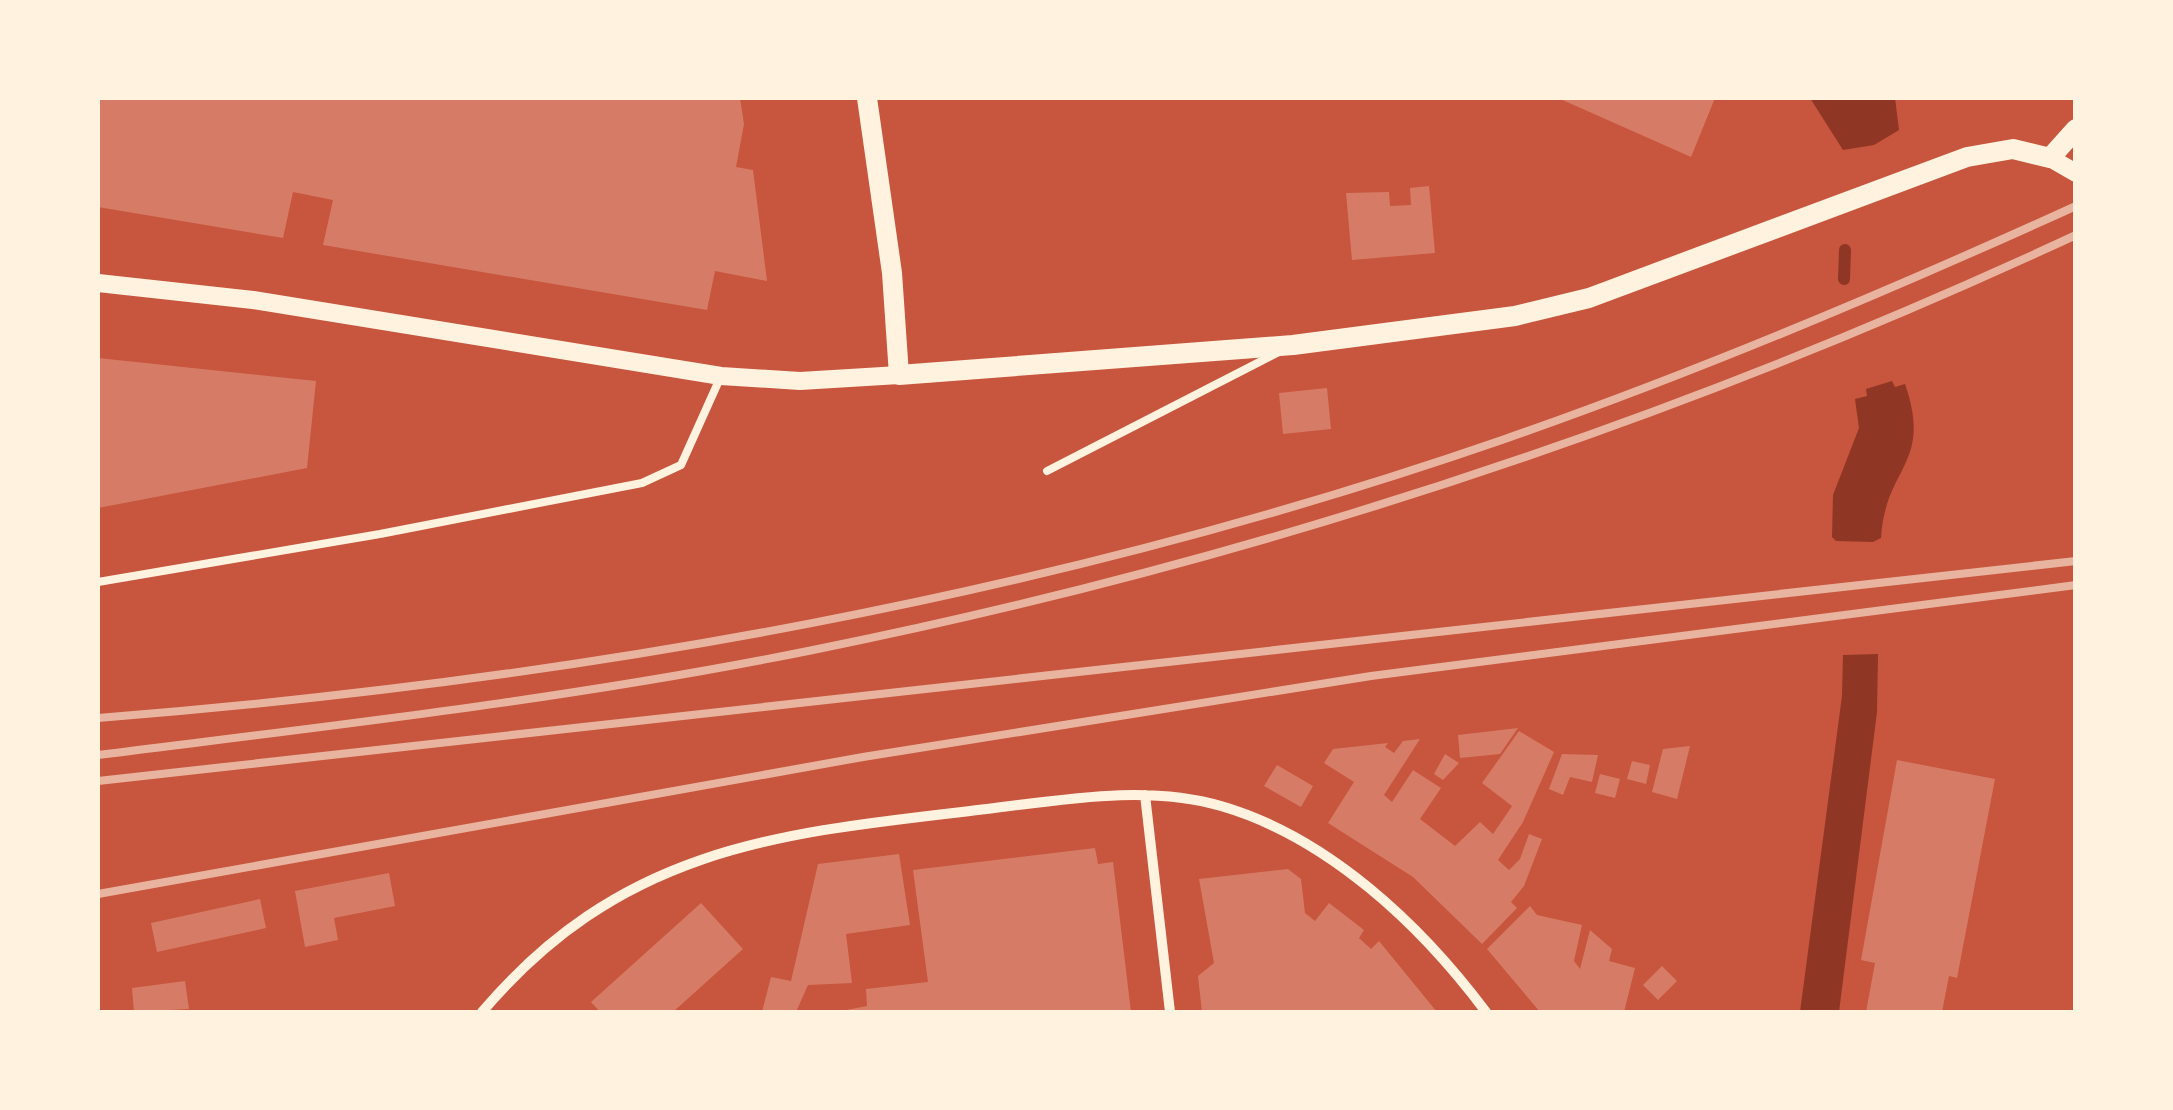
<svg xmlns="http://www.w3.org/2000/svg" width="2173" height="1110" viewBox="0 0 2173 1110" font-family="'PT Sans Narrow',sans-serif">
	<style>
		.water { fill: #8f3625 }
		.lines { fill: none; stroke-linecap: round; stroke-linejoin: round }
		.stream { stroke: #8f3625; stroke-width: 12 }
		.building { fill: #d67c66 }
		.service { stroke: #fff3e0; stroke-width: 8 }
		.minor { stroke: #fff3e0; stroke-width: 10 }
		.tertiary { stroke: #fff3e0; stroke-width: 18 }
		.secondary { stroke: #fff3e0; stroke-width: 20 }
		.rail { stroke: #e9b49f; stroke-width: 8 }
	</style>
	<rect width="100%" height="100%" fill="#c8553d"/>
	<path class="water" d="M 1810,98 L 1895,98 L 1899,130 L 1874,145 L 1843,150 Z
		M 1892,381 L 1895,387 L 1905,384 C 1933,465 1885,466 1881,538 L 1873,542 L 1836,541 L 1832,537 L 1833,495 L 1859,428 L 1855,399 L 1867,396 L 1866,389 Z
		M 1878,654 L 1877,712 L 1839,1012 L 1800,1012 L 1842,696 L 1843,655 Z"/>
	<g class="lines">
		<path class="stream" d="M 1844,279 L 1845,250"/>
	</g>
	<path class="building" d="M 98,98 L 740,98 L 744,124 L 736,167 L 753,170 L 767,281 L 715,271 L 707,310 L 323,245 L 333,200 L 293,192 L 283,238 L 98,207 Z
		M 1558,98 L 1715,98 L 1691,157 Z
		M 1429,186 L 1435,253 L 1352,260 L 1346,193 L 1389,192 L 1390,206 L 1411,205 L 1410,188 Z
		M 98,358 L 316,381 L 307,468 L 98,508 Z
		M 1327,388 L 1331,429 L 1283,434 L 1279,393 Z
		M 1518,728 L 1500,754 L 1460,758 L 1458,735 Z
		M 1519,731 L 1554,752 L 1523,822 L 1498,860 L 1509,870 L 1520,859 L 1529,834 L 1542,839 L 1524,886 L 1511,902 L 1517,908 L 1482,944 L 1413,877 L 1328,823 L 1354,782 L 1324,763 L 1333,749 L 1388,743 L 1385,747 L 1394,753 L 1403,741 L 1420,739 L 1384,795 L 1392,802 L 1413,770 L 1441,788 L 1420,819 L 1455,846 L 1480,822 L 1493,834 L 1512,806 L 1482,783 Z
		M 1690,746 L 1677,799 L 1652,792 L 1663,749 Z
		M 1445,754 L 1459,763 L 1443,780 L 1434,774 Z
		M 1562,754 L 1598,755 L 1592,782 L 1570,777 L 1563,795 L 1549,789 Z
		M 1897,760 L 1995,779 L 1957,978 L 1949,976 L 1942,1012 L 1866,1012 L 1875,963 L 1861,960 Z
		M 1632,761 L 1650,765 L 1646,784 L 1627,779 Z
		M 1277,765 L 1313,786 L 1301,807 L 1264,786 Z
		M 1600,774 L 1620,779 L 1615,798 L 1595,793 Z
		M 1095,848 L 1098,864 L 1113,862 L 1131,1012 L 836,1012 L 867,1006 L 866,989 L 928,982 L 913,870 Z
		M 899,854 L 910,925 L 846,934 L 852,983 L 808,985 L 796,1012 L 762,1012 L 771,977 L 791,981 L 818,864 Z
		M 1288,869 L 1301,879 L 1305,913 L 1315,921 L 1329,903 L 1364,930 L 1359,938 L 1371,949 L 1379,941 L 1437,1012 L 1202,1012 L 1198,976 L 1214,963 L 1199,879 Z
		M 389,873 L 395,906 L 334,918 L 338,940 L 305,947 L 295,891 Z
		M 260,899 L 266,928 L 157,952 L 151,923 Z
		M 701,903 L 743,949 L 673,1012 L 600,1012 L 591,1002 Z
		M 1530,906 L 1537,915 L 1582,925 L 1574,961 L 1580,969 L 1590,930 L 1612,949 L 1609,961 L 1635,968 L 1624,1012 L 1540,1012 L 1487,949 Z
		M 1662,966 L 1677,981 L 1658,1000 L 1643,985 Z
		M 185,981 L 189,1009 L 134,1012 L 132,988 Z"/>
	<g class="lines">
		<path class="service" d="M 1047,471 L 1279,352
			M 98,582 L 380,534 L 642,483 L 681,465 L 721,376"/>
		<path class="minor" d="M 1145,795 L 1170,1012
			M 482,1012 C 625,844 782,833 987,809 C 1062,800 1146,784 1221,806 C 1328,837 1421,925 1486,1012"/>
		<path class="tertiary" d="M 2050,158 L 2076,173
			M 98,283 L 253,300 L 721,376 L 800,381 L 899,375"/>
		<path class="secondary" d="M 867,98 L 892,273 L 899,375 L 1293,345 L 1515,316 L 1589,298 L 1967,157 L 2013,149 L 2050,158 L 2076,129"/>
		<path class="rail" d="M 98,718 C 576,680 1048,597 1502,440 C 1698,372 1887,292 2076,206
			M 98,755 C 337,725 577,698 813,650 C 1249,562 1672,423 2076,235
			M 98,781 L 2076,561
			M 98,894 L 863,757 L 1371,676 L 2076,585"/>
	</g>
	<rect width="2173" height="1110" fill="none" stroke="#fff3e0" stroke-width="200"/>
</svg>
